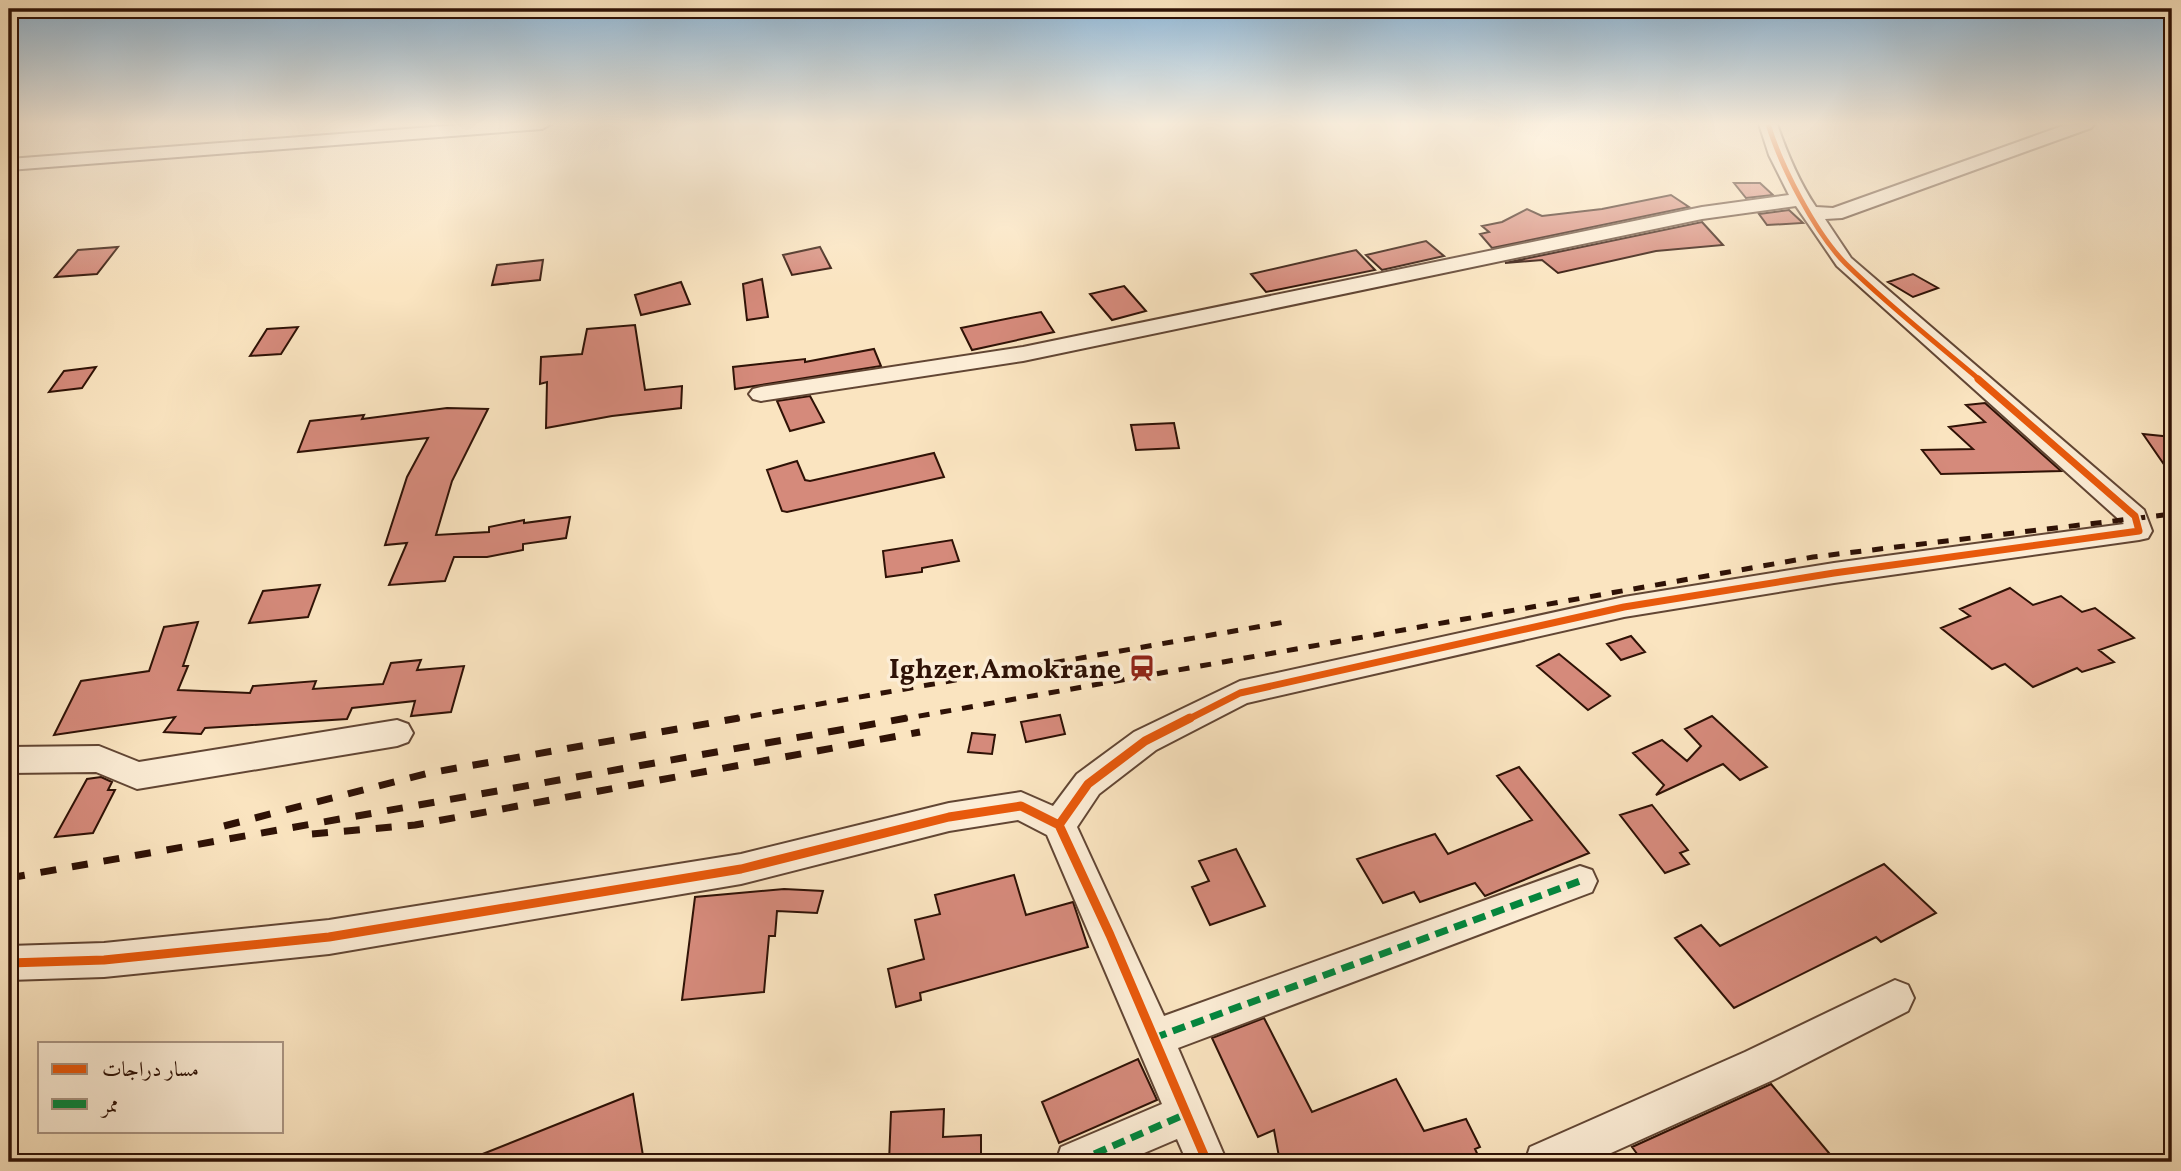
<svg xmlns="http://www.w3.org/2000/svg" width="2181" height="1171" viewBox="0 0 2181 1171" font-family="Vollkorn,Amiri,serif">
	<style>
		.building { fill: #d58a7b; stroke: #2f1206; stroke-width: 2 }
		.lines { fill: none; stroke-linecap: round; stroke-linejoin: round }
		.minor-casing { stroke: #624634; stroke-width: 4 }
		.minor { fill: #fcedd6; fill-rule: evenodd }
		.rail-far1 { stroke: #2f1206; stroke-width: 5; stroke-dasharray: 11 11; stroke-linecap: butt }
		.rail { stroke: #2f1206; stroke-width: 7; stroke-dasharray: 16 16; stroke-linecap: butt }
		.quiet { stroke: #00873e; stroke-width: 7; stroke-dasharray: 13 7; stroke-linecap: butt }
		.cycleway-far2-casing { stroke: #fcedd6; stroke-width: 9 }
		.cycleway-far1-casing { stroke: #fcedd6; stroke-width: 11 }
		.cycleway-casing { stroke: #fcedd6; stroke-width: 13 }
		.cycleway-far2 { stroke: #e8590c; stroke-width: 5 }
		.cycleway-far1 { stroke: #e8590c; stroke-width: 7 }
		.cycleway { stroke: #e8590c; stroke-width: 9 }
		.labels { text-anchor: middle; stroke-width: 7; stroke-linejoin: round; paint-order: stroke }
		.poi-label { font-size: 28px; font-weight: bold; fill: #2f1206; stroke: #fcedd6; text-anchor: end }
	</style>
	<rect width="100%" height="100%" fill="#fae4c0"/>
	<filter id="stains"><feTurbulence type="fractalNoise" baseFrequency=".00286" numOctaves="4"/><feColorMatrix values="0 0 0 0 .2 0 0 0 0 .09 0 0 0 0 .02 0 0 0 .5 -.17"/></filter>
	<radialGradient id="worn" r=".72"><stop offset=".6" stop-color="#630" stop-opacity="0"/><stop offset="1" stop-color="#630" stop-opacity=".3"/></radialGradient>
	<path class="building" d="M 1734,183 L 1760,183 L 1773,195 L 1746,198 Z
		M 1671,195 L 1689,207 L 1492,248 L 1480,234 L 1489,232 L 1482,226 L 1502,222 L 1527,209 L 1542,216 L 1602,209 Z
		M 1789,210 L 1803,223 L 1767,225 L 1759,214 Z
		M 1702,222 L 1723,245 L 1656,251 L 1558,273 L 1542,260 L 1505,263 Z
		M 1426,241 L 1444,256 L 1382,270 L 1366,255 Z
		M 118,247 L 97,274 L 55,277 L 78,250 Z
		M 820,247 L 831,268 L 792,275 L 783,255 Z
		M 1356,250 L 1375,270 L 1266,292 L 1251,274 Z
		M 543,260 L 540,280 L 492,285 L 497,265 Z
		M 1913,274 L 1938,288 L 1913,297 L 1888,282 Z
		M 762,279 L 768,317 L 747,320 L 743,284 Z
		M 681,282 L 690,304 L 641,315 L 635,295 Z
		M 1124,286 L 1146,311 L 1112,320 L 1090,294 Z
		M 1041,312 L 1054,332 L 972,350 L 961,328 Z
		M 635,325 L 645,390 L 682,386 L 681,408 L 612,416 L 546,428 L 547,382 L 540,384 L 541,357 L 582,354 L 587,329 Z
		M 298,327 L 281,354 L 250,356 L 267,329 Z
		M 874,349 L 881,366 L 735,389 L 733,367 L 805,359 L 805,362 Z
		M 96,367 L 82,388 L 49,392 L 64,371 Z
		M 810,396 L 824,422 L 790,431 L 777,401 Z
		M 1985,403 L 2061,471 L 1941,474 L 1922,450 L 1973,449 L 1949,427 L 1985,422 L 1966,405 Z
		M 447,408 L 488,409 L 452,481 L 436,535 L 489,532 L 489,527 L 524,520 L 524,523 L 570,517 L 566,538 L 523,544 L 523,550 L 487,557 L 454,557 L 445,581 L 389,585 L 407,543 L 385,545 L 407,477 L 428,438 L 298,452 L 310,421 L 364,415 L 362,419 Z
		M 1174,423 L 1179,448 L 1136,450 L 1131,425 Z
		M 2143,434 L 2172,437 L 2172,476 Z
		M 934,453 L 944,477 L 787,512 L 782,511 L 767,470 L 797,461 L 805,480 L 810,481 Z
		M 952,540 L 959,561 L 922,568 L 922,572 L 886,577 L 883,551 Z
		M 320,585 L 308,617 L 249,623 L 263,591 Z
		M 2010,588 L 2033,605 L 2061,596 L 2082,612 L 2095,608 L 2134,638 L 2099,650 L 2114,662 L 2082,672 L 2077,668 L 2033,687 L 2005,664 L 1992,669 L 1941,628 L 1970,616 L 1960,609 Z
		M 198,622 L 183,666 L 188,666 L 178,690 L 250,693 L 253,686 L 316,681 L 313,689 L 383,684 L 391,663 L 421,660 L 417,670 L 464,666 L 451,712 L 411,716 L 415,701 L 352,708 L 347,719 L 205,728 L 201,734 L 164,732 L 175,717 L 54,735 L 81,681 L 149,671 L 164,627 Z
		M 1631,636 L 1645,652 L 1621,660 L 1607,644 Z
		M 1559,654 L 1610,696 L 1588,710 L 1537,666 Z
		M 1060,715 L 1065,734 L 1026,742 L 1021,722 Z
		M 1712,716 L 1767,767 L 1740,780 L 1723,764 L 1656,795 L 1664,785 L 1633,753 L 1662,740 L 1687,761 L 1701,746 L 1685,729 Z
		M 972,733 L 995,735 L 992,754 L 968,752 Z
		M 1519,767 L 1589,853 L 1485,896 L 1475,883 L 1420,902 L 1414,892 L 1383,903 L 1357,859 L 1435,834 L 1448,854 L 1532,820 L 1497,776 Z
		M 101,777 L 112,782 L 108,790 L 115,790 L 93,833 L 55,837 L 87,779 Z
		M 1652,805 L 1688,850 L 1680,853 L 1689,864 L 1665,873 L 1620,815 Z
		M 1236,849 L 1265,906 L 1210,925 L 1192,887 L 1209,881 L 1199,861 Z
		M 1884,864 L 1936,913 L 1881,942 L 1876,937 L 1734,1008 L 1675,938 L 1701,925 L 1720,946 Z
		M 1014,875 L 1026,915 L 1073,902 L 1088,947 L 920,993 L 921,1000 L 896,1007 L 888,969 L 924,959 L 915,920 L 940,914 L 935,895 Z
		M 784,889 L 823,891 L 817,913 L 777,911 L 775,936 L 769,936 L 764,992 L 682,1000 L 695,897 Z
		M 1264,1018 L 1312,1112 L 1396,1079 L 1424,1131 L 1466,1119 L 1480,1147 L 1475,1149 L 1481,1162 L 1409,1162 L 1405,1155 L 1387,1162 L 1280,1162 L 1274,1130 L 1258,1137 L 1212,1038 Z
		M 1138,1059 L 1157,1100 L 1059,1143 L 1042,1102 Z
		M 1771,1084 L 1829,1153 L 1813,1162 L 1643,1162 L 1632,1147 Z
		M 633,1094 L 644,1162 L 465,1162 L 465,1161 Z
		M 944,1109 L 943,1137 L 981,1135 L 981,1162 L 889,1162 L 891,1112 Z"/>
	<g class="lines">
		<g class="minor-casing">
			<path id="minor" d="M 472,124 L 551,124 L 542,129 L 9,170 L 9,159 Z
				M 1759,124 L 1777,124 C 1787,153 1799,182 1816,207 L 1833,208 L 2068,124 L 2094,124 L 2091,128 L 1842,218 L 1825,219 L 1851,258 L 2144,510 L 2152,531 L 2148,538 L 2139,540 L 1834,583 L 1624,617 L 1247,703 L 1156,750 L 1099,794 L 1077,827 L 1164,1016 L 1580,866 L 1592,870 L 1597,881 L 1592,892 L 1178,1048 L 1227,1162 L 1187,1162 L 1177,1139 L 1123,1162 L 1056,1162 L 1061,1147 L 1162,1104 L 1047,835 L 1018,820 L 949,831 L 741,884 L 329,954 L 104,977 L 9,980 L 9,946 L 104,943 L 329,920 L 741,854 L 949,803 L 1021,792 L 1053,806 L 1077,774 L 1134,732 L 1240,681 L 1624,597 L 1834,563 L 2124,524 L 1837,266 L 1796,206 L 1702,219 L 1023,361 L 761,401 L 753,399 L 749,394 L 753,389 L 761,387 L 1023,347 L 1702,207 L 1789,195 L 1769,155 Z
				M 397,720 L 408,724 L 413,733 L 408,742 L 397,746 L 137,789 L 96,772 L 9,773 L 9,747 L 99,746 L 139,762 Z
				M 1895,980 L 1908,985 L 1914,998 L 1908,1011 L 1773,1080 L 1591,1162 L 1525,1162 L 1530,1147 L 1745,1052 Z"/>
		</g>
		<use href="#minor" class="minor"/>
		<path class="rail-far1" d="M 729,720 L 1285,622
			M 897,720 L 1813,557 L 2172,514"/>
		<path class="rail" d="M 224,826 L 429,773 L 739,718
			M 312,834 L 415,825 L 920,732
			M 9,878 L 907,718"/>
		<path class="quiet" d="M 1154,1038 L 1580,881
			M 1076,1162 L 1186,1114"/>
		<g class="cycleway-far2-casing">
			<path id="cycleway-far2" d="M 1768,124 C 1781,166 1815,233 1846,264 C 1888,305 1935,342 1980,380"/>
		</g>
		<g class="cycleway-far1-casing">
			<path id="cycleway-far1" d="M 1187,720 L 1240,693 L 1624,607 L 1834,573 L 2139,531 L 2135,516 L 1978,379"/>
		</g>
		<g class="cycleway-casing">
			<path id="cycleway" d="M 1059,825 L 1088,784 L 1145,741 L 1190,718
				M 9,963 L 104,960 L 329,937 L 741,869 L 949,817 L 1021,806 L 1059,825 L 1110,935 L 1207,1162"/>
		</g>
		<use href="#cycleway-far2" class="cycleway-far2"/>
		<use href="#cycleway-far1" class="cycleway-far1"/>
		<use href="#cycleway" class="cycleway"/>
	</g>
	<linearGradient id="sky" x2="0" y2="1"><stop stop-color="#8db7d8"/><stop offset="0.43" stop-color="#fdf3e3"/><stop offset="1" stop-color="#fdf3e3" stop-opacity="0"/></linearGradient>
	<rect width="2181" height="288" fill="url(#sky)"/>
	<defs>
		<g id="station-bare" transform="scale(2.1)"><path d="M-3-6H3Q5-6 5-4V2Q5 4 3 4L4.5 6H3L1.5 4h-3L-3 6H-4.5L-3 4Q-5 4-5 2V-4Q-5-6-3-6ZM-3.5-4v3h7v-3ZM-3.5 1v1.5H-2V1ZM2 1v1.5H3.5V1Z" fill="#8f2418" stroke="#fcedd6" stroke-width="2.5" paint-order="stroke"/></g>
	</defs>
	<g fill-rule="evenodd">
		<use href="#station-bare" x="1142" y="668"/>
	</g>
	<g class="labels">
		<g class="poi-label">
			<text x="1121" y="678">Ighzer Amokrane</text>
		</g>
	</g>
	<rect width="2181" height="1171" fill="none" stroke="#fae4c0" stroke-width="35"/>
	<rect x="10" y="10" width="2160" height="1150" fill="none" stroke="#2f1206" stroke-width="3.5"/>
	<rect x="18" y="18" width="2146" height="1136" fill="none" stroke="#2f1206" stroke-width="2"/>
	<rect x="38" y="1042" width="245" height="91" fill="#fcedd6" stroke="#aa9583" stroke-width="2"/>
	<rect x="52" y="1064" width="35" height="10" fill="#e8590c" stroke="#aa9583" stroke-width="2"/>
	<text x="102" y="1076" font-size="21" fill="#2f1206">مسار دراجات</text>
	<rect x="52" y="1099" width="35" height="10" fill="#00873e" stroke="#aa9583" stroke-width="2"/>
	<text x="102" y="1112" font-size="21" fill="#2f1206">ممر</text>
	<rect width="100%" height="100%" filter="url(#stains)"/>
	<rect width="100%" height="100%" fill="url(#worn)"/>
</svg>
